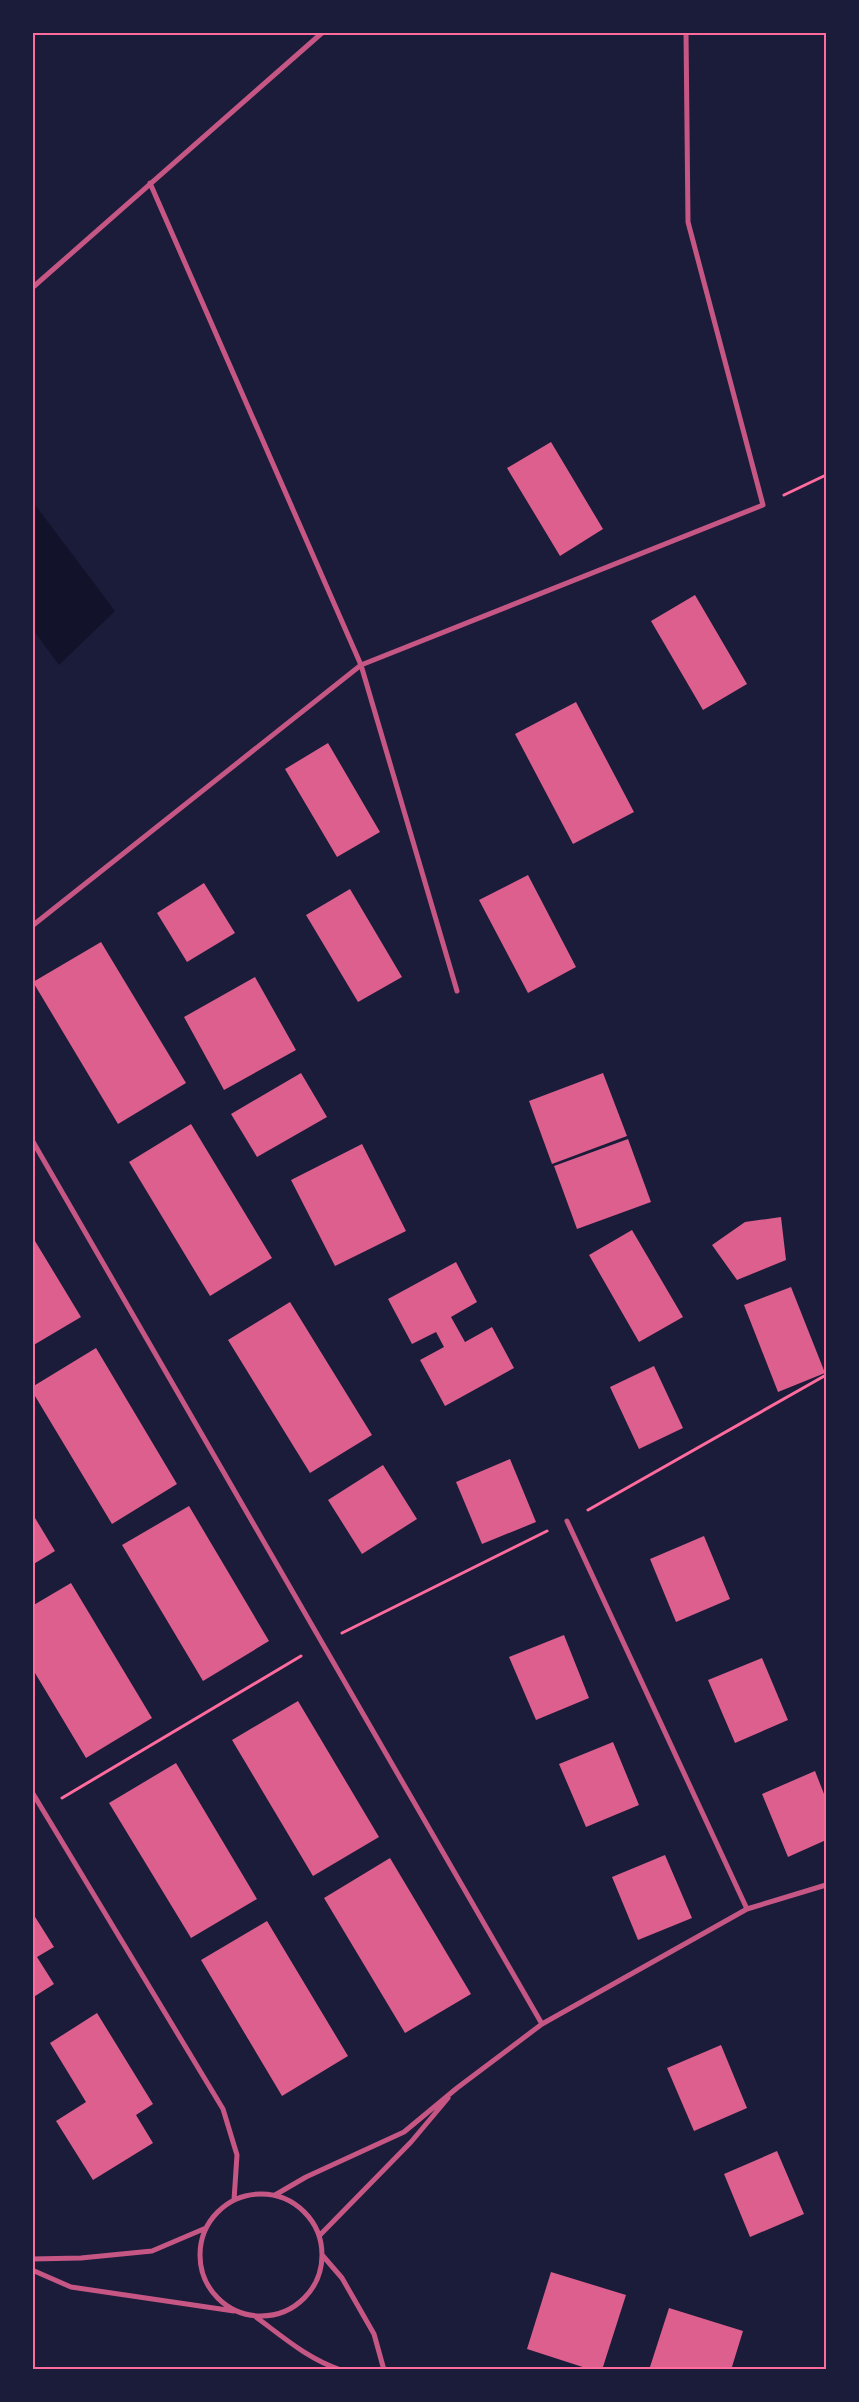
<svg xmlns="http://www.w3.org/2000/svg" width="859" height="2402" viewBox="0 0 859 2402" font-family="Mulish,sans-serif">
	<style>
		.water { fill: #12122b }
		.building { fill: #dd5f8e }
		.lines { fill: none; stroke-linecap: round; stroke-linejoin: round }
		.path { stroke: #ff6b9d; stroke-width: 3 }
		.minor { stroke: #c65784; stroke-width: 5 }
		.neatline { fill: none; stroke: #ff6b9d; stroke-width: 2 }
	</style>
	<rect width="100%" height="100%" fill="#1b1b3a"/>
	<path class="water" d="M 33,502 L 115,611 L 59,665 L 33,630 Z"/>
	<path class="building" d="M 551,442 L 603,529 L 560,556 L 507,468 Z
		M 695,595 L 747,684 L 703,710 L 651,621 Z
		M 576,702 L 634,812 L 573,844 L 515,734 Z
		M 328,743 L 380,832 L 337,857 L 285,769 Z
		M 528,875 L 576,967 L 528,993 L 479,900 Z
		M 204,883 L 235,933 L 187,962 L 157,913 Z
		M 350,889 L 402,977 L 358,1002 L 306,915 Z
		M 101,942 L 186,1083 L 118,1124 L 33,982 Z
		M 255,977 L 296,1050 L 224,1090 L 184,1017 Z
		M 301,1073 L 327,1117 L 257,1157 L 231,1114 Z
		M 603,1073 L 627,1136 L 552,1164 L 529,1101 Z
		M 191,1124 L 272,1258 L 210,1296 L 129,1162 Z
		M 628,1139 L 651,1202 L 577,1229 L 554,1166 Z
		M 362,1144 L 406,1231 L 335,1266 L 291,1180 Z
		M 781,1217 L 786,1260 L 737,1280 L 712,1245 L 745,1222 Z
		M 632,1230 L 683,1317 L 639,1342 L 589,1255 Z
		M 32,1236 L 81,1317 L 32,1346 Z
		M 456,1262 L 477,1302 L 451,1317 L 465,1342 L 492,1327 L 514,1368 L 445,1406 L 420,1360 L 444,1347 L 436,1332 L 412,1344 L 388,1299 Z
		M 791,1287 L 825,1373 L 778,1392 L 744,1305 Z
		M 290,1302 L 372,1435 L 310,1473 L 228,1340 Z
		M 96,1348 L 177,1484 L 112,1524 L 32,1391 L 32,1387 Z
		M 654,1366 L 683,1428 L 639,1449 L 610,1387 Z
		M 510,1459 L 536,1522 L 482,1544 L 456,1482 Z
		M 383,1465 L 417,1519 L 362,1554 L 328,1500 Z
		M 189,1506 L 269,1641 L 203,1681 L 122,1545 Z
		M 32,1513 L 55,1551 L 32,1565 Z
		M 704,1536 L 730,1599 L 676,1622 L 650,1559 Z
		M 71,1583 L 152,1718 L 86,1758 L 32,1668 L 32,1606 Z
		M 564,1635 L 589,1698 L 536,1720 L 509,1657 Z
		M 762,1658 L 788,1720 L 735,1743 L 708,1680 Z
		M 298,1701 L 379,1837 L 313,1876 L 232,1740 Z
		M 613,1742 L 639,1805 L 586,1827 L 559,1764 Z
		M 176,1763 L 257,1899 L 191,1938 L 109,1803 Z
		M 815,1771 L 826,1799 L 826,1840 L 788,1857 L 762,1794 Z
		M 665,1855 L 692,1918 L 638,1940 L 612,1877 Z
		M 390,1858 L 471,1994 L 405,2033 L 324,1898 Z
		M 32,1912 L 54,1947 L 37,1957 L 54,1984 L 32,1998 Z
		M 267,1921 L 348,2056 L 282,2096 L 201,1960 Z
		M 97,2013 L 153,2104 L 136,2115 L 153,2143 L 93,2180 L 56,2121 L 86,2102 L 50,2043 Z
		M 721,2045 L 747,2108 L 694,2131 L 667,2068 Z
		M 777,2151 L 804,2214 L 750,2237 L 724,2174 Z
		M 551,2272 L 626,2295 L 602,2370 L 592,2370 L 527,2349 Z
		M 669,2308 L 743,2331 L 731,2370 L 649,2370 Z"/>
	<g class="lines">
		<path class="path" d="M 784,495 L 826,475
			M 588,1510 L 826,1375
			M 342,1633 L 547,1531
			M 62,1798 L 301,1656"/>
		<path class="minor" d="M 150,183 L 361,665 L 763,505 L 688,222 L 686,32
			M 32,288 L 323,32
			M 32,926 L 361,665 L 457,991
			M 32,1140 L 542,2024
			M 567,1521 L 747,1909 L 826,1885
			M 32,1792 L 223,2109 L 237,2155 L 234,2200
			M200 2255a61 61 0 1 1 122 0a61 61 0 1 1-122 0Z
			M 275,2195 L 306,2177 L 404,2132 L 457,2088 L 542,2024 L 747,1909
			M 320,2235 L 411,2142 L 448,2098
			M 323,2256 L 342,2278 L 374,2334 L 384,2370
			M 32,2259 L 81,2258 L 152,2251 L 206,2228
			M 32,2270 L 71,2287 L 234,2311
			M 256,2317 C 283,2337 308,2359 341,2370"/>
	</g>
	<rect width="859" height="2402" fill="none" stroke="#1b1b3a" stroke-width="68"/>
	<rect x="34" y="34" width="791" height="2334" class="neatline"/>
</svg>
